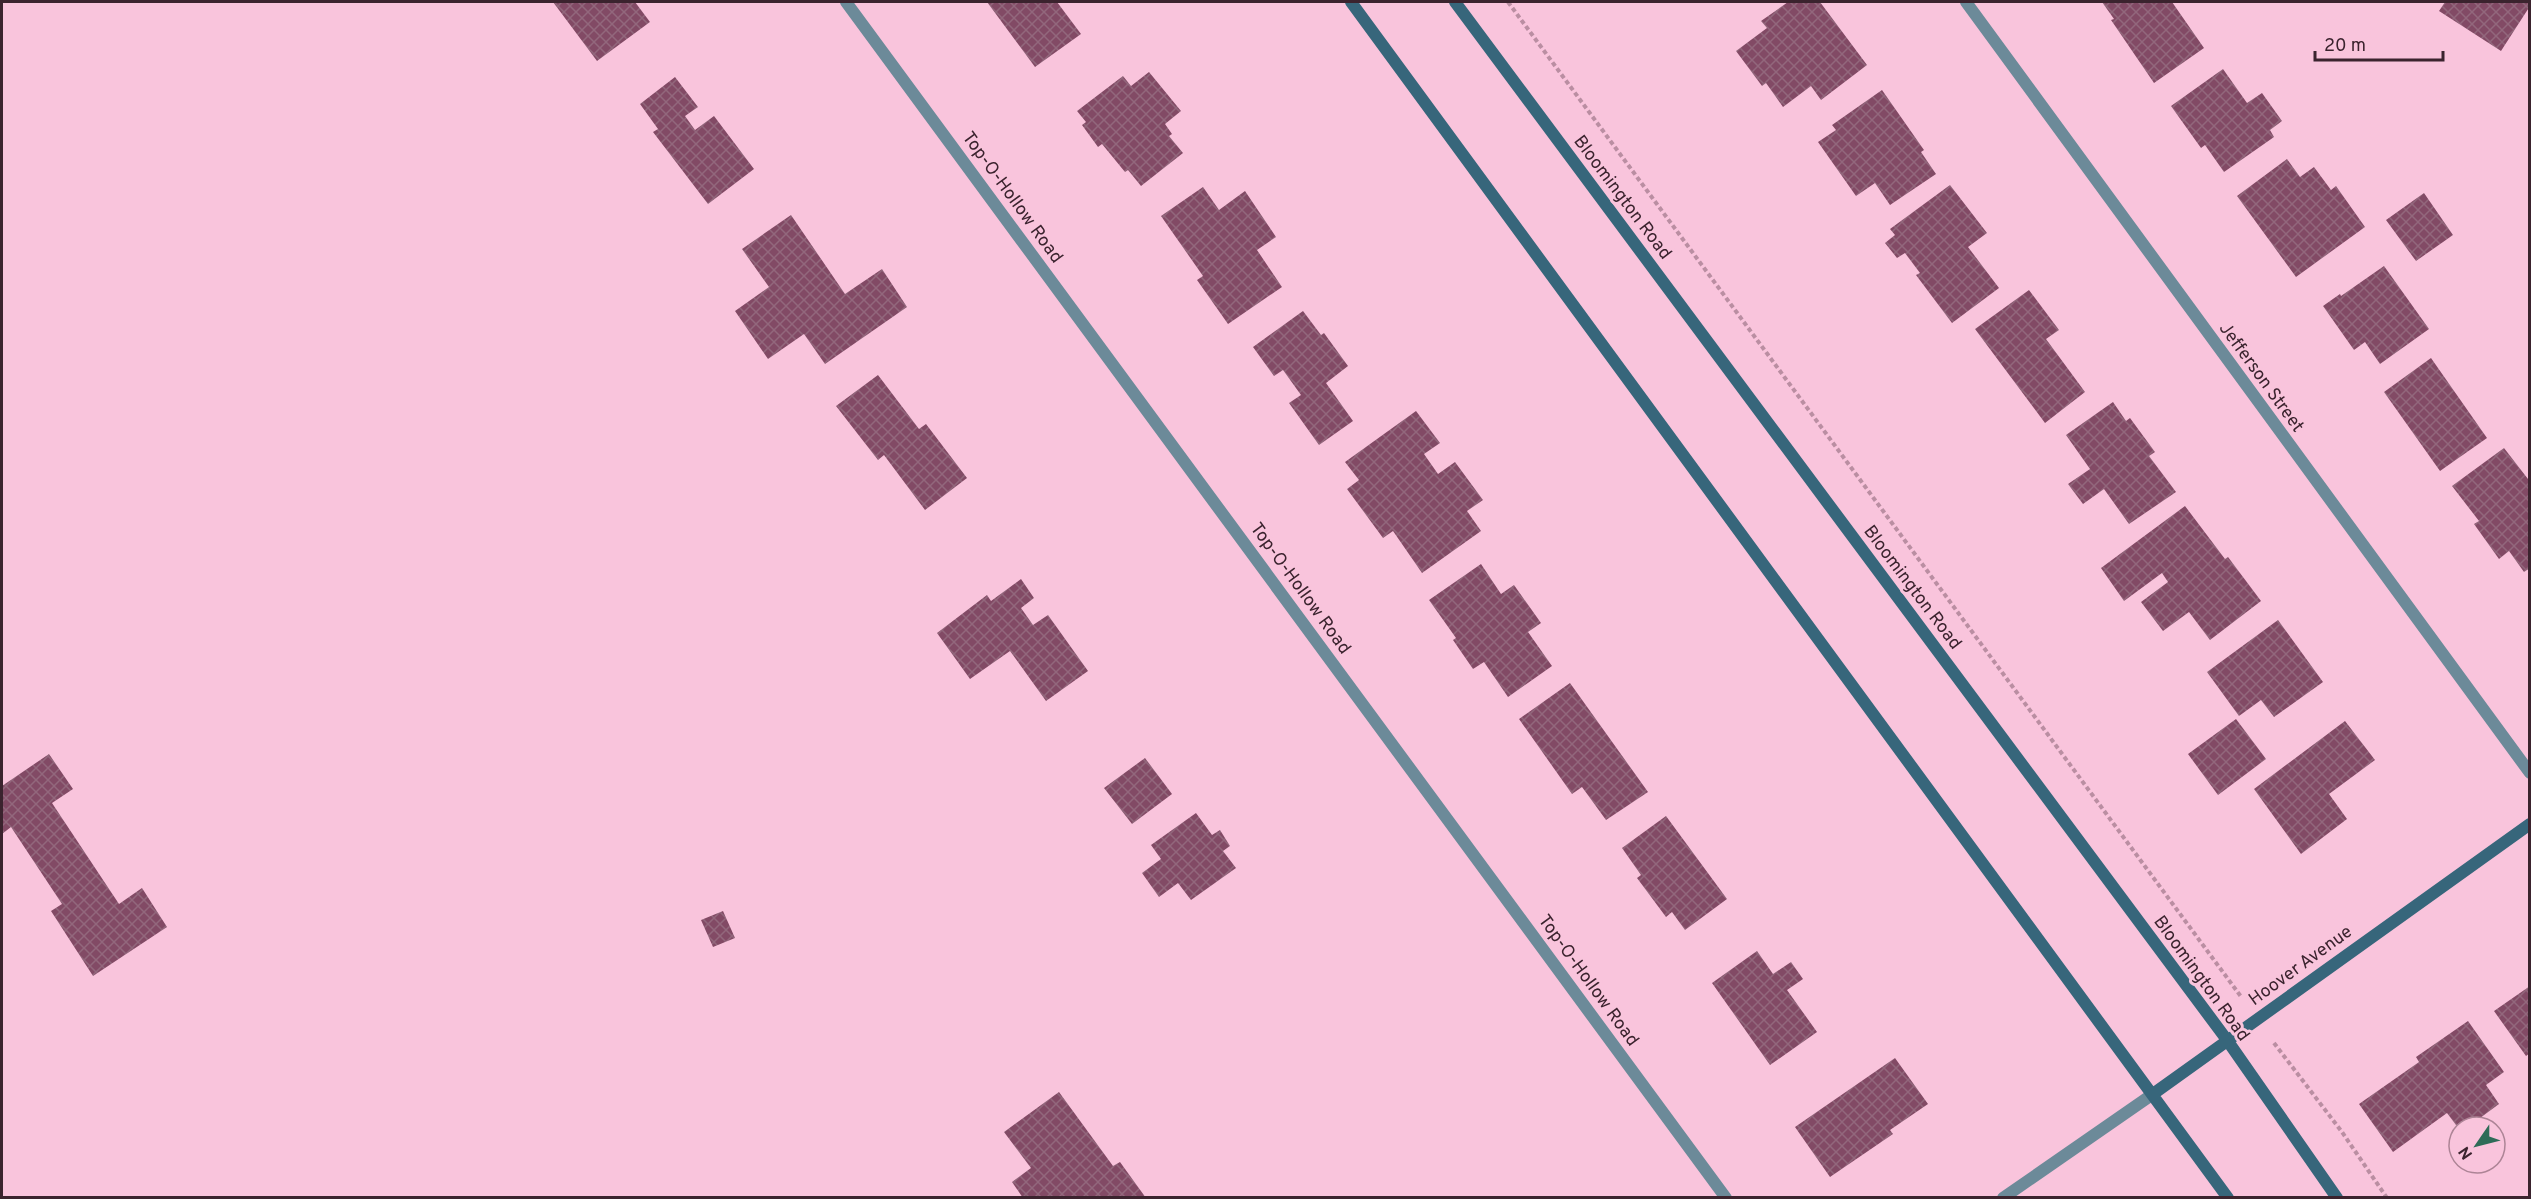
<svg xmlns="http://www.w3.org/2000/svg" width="2531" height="1199" viewBox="0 0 2531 1199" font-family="Overpass,sans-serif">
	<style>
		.building { fill: url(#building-cross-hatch) }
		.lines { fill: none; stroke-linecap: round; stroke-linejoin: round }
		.path { stroke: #ba8ea2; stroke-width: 4; stroke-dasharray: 4.5 3; stroke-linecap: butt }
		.street { stroke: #6c8a99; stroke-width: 12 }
		.secondary { stroke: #37667b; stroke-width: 12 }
		.labels { text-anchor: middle; stroke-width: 6; stroke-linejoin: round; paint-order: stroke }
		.street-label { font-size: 18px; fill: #3b232e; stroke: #f9c4dc }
	</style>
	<defs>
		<pattern id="building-cross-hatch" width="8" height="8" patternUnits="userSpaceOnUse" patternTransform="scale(1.5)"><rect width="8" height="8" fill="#824a65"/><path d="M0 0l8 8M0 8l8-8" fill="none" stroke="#92677c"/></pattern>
	</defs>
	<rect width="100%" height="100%" fill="#f9c4dc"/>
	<path class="building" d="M 553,2 L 635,2 L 650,22 L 597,61 Z
		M 987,2 L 1057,2 L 1081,34 L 1035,67 Z
		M 1788,2 L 1820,2 L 1867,65 L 1821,100 L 1811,86 L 1783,107 L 1766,83 L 1762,86 L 1736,51 L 1767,28 L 1761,21 Z
		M 2102,2 L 2172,2 L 2204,48 L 2154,83 L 2111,20 L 2114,19 Z
		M 2445,2 L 2530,2 L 2530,6 L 2501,51 L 2439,11 Z
		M 2223,69 L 2247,103 L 2262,93 L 2282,121 L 2270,130 L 2274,137 L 2224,172 L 2205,145 L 2201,148 L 2171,106 Z
		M 1149,72 L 1181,111 L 1165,124 L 1172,134 L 1169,136 L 1183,153 L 1141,186 L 1128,170 L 1125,172 L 1102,144 L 1098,147 L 1082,125 L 1086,122 L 1077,111 L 1123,76 L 1131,86 Z
		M 675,77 L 698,107 L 685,116 L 695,130 L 714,116 L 754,169 L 708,204 L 653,132 L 658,129 L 640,104 Z
		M 1882,90 L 1924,150 L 1921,152 L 1936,174 L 1890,205 L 1875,183 L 1856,196 L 1818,142 L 1836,130 L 1832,125 Z
		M 2287,159 L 2300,177 L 2314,167 L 2331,190 L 2336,186 L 2365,227 L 2296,277 L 2237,196 Z
		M 1950,185 L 1987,233 L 1968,247 L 1999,288 L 1952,323 L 1916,275 L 1920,273 L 1905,253 L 1897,258 L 1885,243 L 1895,235 L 1890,229 Z
		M 1203,187 L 1219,210 L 1245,191 L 1276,237 L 1257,250 L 1282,287 L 1228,324 L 1197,280 L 1203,276 L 1161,216 Z
		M 2424,193 L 2453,235 L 2416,261 L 2386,220 Z
		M 791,215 L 845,294 L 882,269 L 907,307 L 825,364 L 804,334 L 768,359 L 735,311 L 769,287 L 742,249 Z
		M 2384,266 L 2429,329 L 2380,364 L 2365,342 L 2354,350 L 2323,306 L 2340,294 L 2341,296 Z
		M 2029,290 L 2059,330 L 2046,339 L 2085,392 L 2045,423 L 1975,329 Z
		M 1303,311 L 1321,335 L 1324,333 L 1348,366 L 1326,383 L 1353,421 L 1319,445 L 1289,403 L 1301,395 L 1283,370 L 1274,376 L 1253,347 Z
		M 2431,358 L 2487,438 L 2440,471 L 2384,392 Z
		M 878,375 L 919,429 L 926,424 L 967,478 L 925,510 L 884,455 L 878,460 L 836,406 Z
		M 2113,402 L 2126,421 L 2130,418 L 2155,452 L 2149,456 L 2176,492 L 2129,524 L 2104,489 L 2083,504 L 2068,484 L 2090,469 L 2066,435 Z
		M 1416,411 L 1440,443 L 1424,454 L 1438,474 L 1455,462 L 1483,500 L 1467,511 L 1481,531 L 1422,573 L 1393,531 L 1383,538 L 1347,489 L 1359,480 L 1345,462 Z
		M 2504,448 L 2528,479 L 2530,478 L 2530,568 L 2524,572 L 2509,551 L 2499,559 L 2474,524 L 2479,521 L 2452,486 Z
		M 2185,506 L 2225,559 L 2228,557 L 2261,601 L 2210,640 L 2189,612 L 2163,631 L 2141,602 L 2168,582 L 2162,573 L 2124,601 L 2101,568 Z
		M 1481,564 L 1501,594 L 1514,585 L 1541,623 L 1528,632 L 1552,666 L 1508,697 L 1484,662 L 1473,669 L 1453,640 L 1456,638 L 1429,600 Z
		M 1021,579 L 1034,598 L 1021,608 L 1033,625 L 1048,615 L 1088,671 L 1046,701 L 1010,651 L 970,679 L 937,633 L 987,595 L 991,601 Z
		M 2278,620 L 2323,682 L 2274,717 L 2261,700 L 2239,716 L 2207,672 Z
		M 1570,683 L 1648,792 L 1606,820 L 1582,787 L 1572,794 L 1519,719 Z
		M 2236,719 L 2266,759 L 2218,795 L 2188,754 Z
		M 2345,721 L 2375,760 L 2329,794 L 2347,819 L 2301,854 L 2254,789 Z
		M 49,754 L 73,789 L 52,803 L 119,904 L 142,888 L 167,927 L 93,976 L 51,911 L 62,904 L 11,827 L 2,834 L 2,786 Z
		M 1145,758 L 1172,794 L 1132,824 L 1104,788 Z
		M 1196,813 L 1212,835 L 1220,830 L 1230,846 L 1223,851 L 1236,868 L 1191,900 L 1178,883 L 1159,897 L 1142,873 L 1161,859 L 1151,845 Z
		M 1666,816 L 1727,899 L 1685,930 L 1672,912 L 1666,917 L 1637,878 L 1641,875 L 1622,848 Z
		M 723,911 L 735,938 L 713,947 L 701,920 Z
		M 1757,951 L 1773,974 L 1791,962 L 1803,979 L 1787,990 L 1817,1032 L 1770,1065 L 1712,983 Z
		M 2530,986 L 2530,1053 L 2526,1056 L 2494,1011 Z
		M 2468,1021 L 2504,1072 L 2486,1085 L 2499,1104 L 2468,1127 L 2459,1127 L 2459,1129 L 2447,1113 L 2393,1152 L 2359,1104 L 2419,1062 L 2416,1057 Z
		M 1895,1058 L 1928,1104 L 1890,1130 L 1893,1134 L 1830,1177 L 1795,1127 Z
		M 1059,1092 L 1113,1166 L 1120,1162 L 1146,1198 L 1023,1198 L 1012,1182 L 1031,1168 L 1004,1132 Z"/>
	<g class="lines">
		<path class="path" d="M 1508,2 L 2242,998
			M 2274,1043 L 2342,1132 L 2387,1198"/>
		<path class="street" d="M 846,2 L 1726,1198
			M 1966,2 L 2530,773
			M 2003,1198 L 2153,1094"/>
		<path class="secondary" d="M 1351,2 L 2228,1198
			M 1455,2 L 2227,1040 L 2337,1198
			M 2153,1094 L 2530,824"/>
	</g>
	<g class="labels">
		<g class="street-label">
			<text transform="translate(1013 197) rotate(54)" y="6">Top-O-Hollow Road</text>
			<text transform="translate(1623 197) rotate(53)" y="6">Bloomington Road</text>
			<text transform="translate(2262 377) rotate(54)" y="6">Jefferson Street</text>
			<text transform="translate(1913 587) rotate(53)" y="6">Bloomington Road</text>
			<text transform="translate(1301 588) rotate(54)" y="6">Top-O-Hollow Road</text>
			<text transform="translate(2300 965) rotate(-36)" y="6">Hoover Avenue</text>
			<text transform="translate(2202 978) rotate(54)" y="6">Bloomington Road</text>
			<text transform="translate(1589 980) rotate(54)" y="6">Top-O-Hollow Road</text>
		</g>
	</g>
	<rect width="2531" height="1199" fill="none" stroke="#3b232e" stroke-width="6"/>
	<g transform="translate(2477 1145) rotate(235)"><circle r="28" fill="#f9c4dc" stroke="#ad8496" stroke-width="1.5"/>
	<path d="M0-4.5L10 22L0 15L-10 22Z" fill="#2e6c58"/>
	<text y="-9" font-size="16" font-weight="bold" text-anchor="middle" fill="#3b232e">N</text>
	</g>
	<path d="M2315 51v9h128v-9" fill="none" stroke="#3b232e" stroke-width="3"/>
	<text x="2324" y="51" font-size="18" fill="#3b232e" stroke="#f9c4dc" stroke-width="4.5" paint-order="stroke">20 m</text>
</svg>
